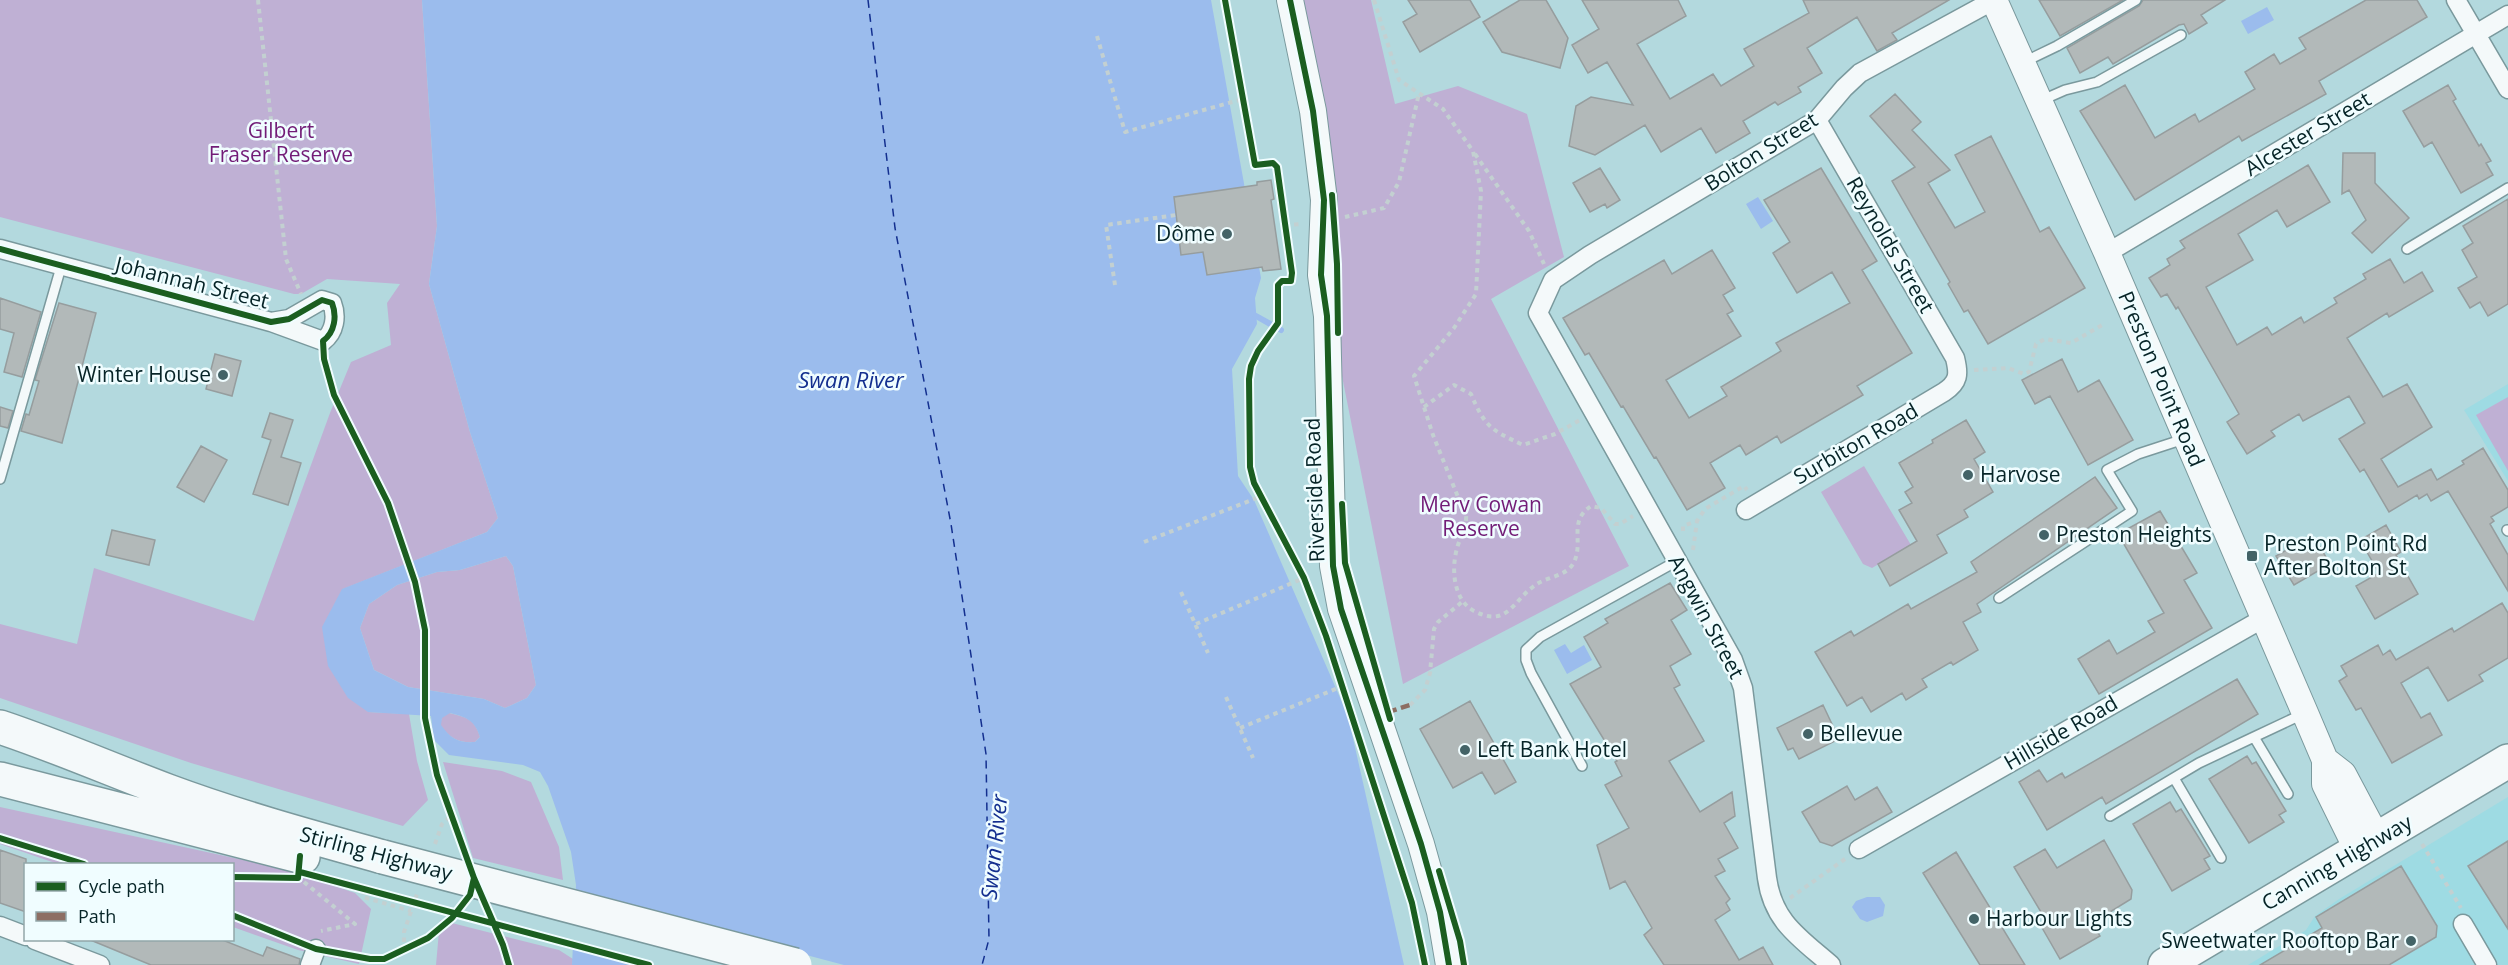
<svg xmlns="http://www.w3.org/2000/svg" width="2508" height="965" viewBox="0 0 2508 965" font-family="'Open Sans',sans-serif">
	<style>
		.built { fill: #9edbe3 }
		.green { fill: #bfb0d4 }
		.water { fill: #9bbced; fill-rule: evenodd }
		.pier { fill: #b3d9de }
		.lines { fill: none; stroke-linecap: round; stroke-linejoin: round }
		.stream { stroke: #9bbced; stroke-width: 6 }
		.ferry { stroke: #132f8f; stroke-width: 1.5; stroke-dasharray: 8 6; stroke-linecap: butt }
		.building { fill: #b2b9b9; stroke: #969d9e; stroke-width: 1.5 }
		.lane-casing { stroke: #7a999d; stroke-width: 12 }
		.street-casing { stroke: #7a999d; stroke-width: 21 }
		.secondary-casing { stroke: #7a999d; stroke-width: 28 }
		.highway-casing { stroke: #7a999d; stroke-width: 36 }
		.path { stroke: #c3d0d1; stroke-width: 4; stroke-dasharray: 4.5 4.5; stroke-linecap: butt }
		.lane { stroke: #f4f9fa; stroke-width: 9 }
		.street { stroke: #f4f9fa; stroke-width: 18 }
		.secondary { stroke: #f4f9fa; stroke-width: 26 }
		.highway { stroke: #f4f9fa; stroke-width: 33 }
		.highway-bridge-casing { stroke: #7a999d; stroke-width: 36; stroke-linecap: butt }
		.highway-bridge { stroke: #f4f9fa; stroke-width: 33 }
		.quiet { stroke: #8d6e63; stroke-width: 4.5; stroke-dasharray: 9 4.5; stroke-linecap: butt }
		.cycleway-casing { stroke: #f0fdff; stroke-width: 10 }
		.cycleway { stroke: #1b5e20; stroke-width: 6 }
		.poi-dot { fill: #436367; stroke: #f0fdff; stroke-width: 2 }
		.labels { text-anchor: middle; stroke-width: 5; stroke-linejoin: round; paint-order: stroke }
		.park-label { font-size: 21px; fill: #721c77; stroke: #f0fdff }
		.street-label { font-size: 21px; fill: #062427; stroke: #f0fdff }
		.poi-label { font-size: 21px; fill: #062427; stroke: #f0fdff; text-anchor: start }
		.water-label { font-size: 22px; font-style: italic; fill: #132f8f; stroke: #f0fdff }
	</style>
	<rect width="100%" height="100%" fill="#b3d9de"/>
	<path class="built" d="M 2508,384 L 2508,481 L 2464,410 Z
		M 2508,797 L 2508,965 L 2248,965 L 2306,930 L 2315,916 L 2339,899 Z"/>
	<path class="green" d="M 0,0 L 422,0 L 437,226 L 429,284 L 470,432 L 498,518 L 487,532 L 343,589 L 368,712 L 409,714 L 417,761 L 428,800 L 403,826 L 191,763 L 0,698 L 0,624 L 77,644 L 94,568 L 254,621 L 330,413 L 351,362 L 391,345 L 387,303 L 400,284 L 327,279 L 301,294 L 294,294 L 0,217 Z
		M 1303,0 L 1371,0 L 1395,104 L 1458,86 L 1527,114 L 1564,257 L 1491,299 L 1629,566 L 1403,684 L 1341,371 L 1323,121 Z
		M 2508,397 L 2508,471 L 2476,415 Z
		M 1864,466 L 1911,545 L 1872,568 L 1863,564 L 1821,492 Z
		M 506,556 L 513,566 L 536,685 L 527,698 L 505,708 L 484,699 L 408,687 L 374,670 L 360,628 L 369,604 L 397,585 L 437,572 L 460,570 Z
		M 449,713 C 466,717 475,719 480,737 L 475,742 C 458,743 451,739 440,725 L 442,717 Z
		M 443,762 L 502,771 L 531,782 L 559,847 L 563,880 L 473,858 Z
		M 0,807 L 285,869 L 355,893 L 371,909 L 359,964 L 298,950 L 233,927 L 232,864 L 58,864 L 0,844 Z
		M 440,920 L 559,950 L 573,959 L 572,965 L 436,965 Z"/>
	<path class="water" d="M 422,0 L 1211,0 L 1261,278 L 1255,298 L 1257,324 L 1232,369 L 1238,476 L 1254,500 L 1348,716 L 1404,965 L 572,965 L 576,885 L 571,852 L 548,786 L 540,772 L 523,765 L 449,755 L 434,740 L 431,716 L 368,712 L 348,698 L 328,666 L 322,627 L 342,589 L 487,532 L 498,518 L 470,432 L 429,284 L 437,226 ZM 506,556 L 513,566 L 536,685 L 527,698 L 505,708 L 484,699 L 408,687 L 374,670 L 360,628 L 369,604 L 397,585 L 437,572 L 460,570 ZM 450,713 C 466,717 475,720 480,737 L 475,742 C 458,743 451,739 441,725 L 442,718 Z
		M 2267,7 L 2274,20 L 2248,34 L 2241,21 Z
		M 1758,197 L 1773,221 L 1761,229 L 1746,204 Z
		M 1565,644 L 1571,653 L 1584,645 L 1592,660 L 1567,674 L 1554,650 Z
		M 1867,897 L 1880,897 L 1885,905 L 1883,916 L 1867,922 L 1860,919 L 1852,907 L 1856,901 Z"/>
	<path class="pier" d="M 572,893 L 844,965 L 637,965 L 570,947 Z"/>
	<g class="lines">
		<path class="stream" d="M 1256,316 L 1281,330"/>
		<path class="ferry" d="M 868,0 L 895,228 L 951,524 L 986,754 L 989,939 L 982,965"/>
	</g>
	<path class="building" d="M 1408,0 L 1470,0 L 1480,17 L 1420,52 L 1403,22 L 1417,14 Z
		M 1520,0 L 1546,0 L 1568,38 L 1560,68 L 1502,52 L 1483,22 Z
		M 1582,0 L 1678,0 L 1686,16 L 1637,44 L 1670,99 L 1713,74 L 1721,86 L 1754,66 L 1744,49 L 1809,13 L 1803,0 L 1949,0 L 1892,33 L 1897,40 L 1877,51 L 1857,17 L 1807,48 L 1822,73 L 1798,87 L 1801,92 L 1778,105 L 1775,102 L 1743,121 L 1750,133 L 1716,153 L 1701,128 L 1661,152 L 1645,125 L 1595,155 L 1569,146 L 1576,106 L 1591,97 L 1633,105 L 1607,62 L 1588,73 L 1572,45 L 1599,29 Z
		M 2039,0 L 2123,0 L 2060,36 Z
		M 2143,0 L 2225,0 L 2201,15 L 2207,23 L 2189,34 L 2184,24 L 2179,25 L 2113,64 L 2108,57 L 2080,73 L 2067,48 L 2139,6 Z
		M 2366,0 L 2417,0 L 2427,17 L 2319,81 L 2326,94 L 2242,141 L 2239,136 L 2135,200 L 2080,111 L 2125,85 L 2155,138 L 2195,114 L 2199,122 L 2255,89 L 2245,72 L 2274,54 L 2280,64 L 2306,49 L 2299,38 Z
		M 2448,85 L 2456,99 L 2453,101 L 2479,146 L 2481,144 L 2491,161 L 2486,163 L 2493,175 L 2461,193 L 2432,142 L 2424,147 L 2403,111 Z
		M 1895,94 L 1921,122 L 1912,130 L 1950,170 L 1928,183 L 1955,228 L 1985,212 L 1955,155 L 1991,136 L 2040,232 L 2049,227 L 2085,288 L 1988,344 L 1968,310 L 1964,312 L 1948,284 L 1950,282 L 1892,181 L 1915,167 L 1870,116 Z
		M 2343,153 L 2375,153 L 2375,183 L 2409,218 L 2372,253 L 2352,233 L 2366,220 L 2349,190 L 2342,194 Z
		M 2308,165 L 2330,202 L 2287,227 L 2277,210 L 2238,234 L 2253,260 L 2206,287 L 2237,345 L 2267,327 L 2272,335 L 2301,317 L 2304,323 L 2337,303 L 2334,298 L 2366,279 L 2363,274 L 2390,259 L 2404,283 L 2422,272 L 2433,291 L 2389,317 L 2387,313 L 2347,338 L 2383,397 L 2407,384 L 2432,427 L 2381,459 L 2398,487 L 2431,469 L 2437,480 L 2464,464 L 2462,461 L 2483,448 L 2508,490 L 2508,507 L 2491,517 L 2494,521 L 2490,524 L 2508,555 L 2508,591 L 2448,491 L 2431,501 L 2427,494 L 2419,499 L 2417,495 L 2389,512 L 2364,469 L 2360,472 L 2339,439 L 2365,423 L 2349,396 L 2303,421 L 2299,414 L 2271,431 L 2275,436 L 2247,454 L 2227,422 L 2239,414 L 2178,307 L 2176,309 L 2167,294 L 2161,297 L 2149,278 L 2170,265 L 2167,259 L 2185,248 L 2180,241 Z
		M 1600,168 L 1620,200 L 1607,208 L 1605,204 L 1590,212 L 1573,183 Z
		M 1821,168 L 1877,261 L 1862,270 L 1912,353 L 1857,386 L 1863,395 L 1781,443 L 1777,436 L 1746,455 L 1740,445 L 1710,463 L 1725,488 L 1687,510 L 1656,457 L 1654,458 L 1623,406 L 1621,407 L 1589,353 L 1585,355 L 1563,318 L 1664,260 L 1672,274 L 1712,250 L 1735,288 L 1723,295 L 1733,311 L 1727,314 L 1741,336 L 1666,380 L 1689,418 L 1727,396 L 1721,387 L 1781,351 L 1776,343 L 1850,303 L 1832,272 L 1797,293 L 1773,253 L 1790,242 L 1764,200 Z
		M 1271,180 L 1274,199 L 1271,200 L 1281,269 L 1263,271 L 1262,267 L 1207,275 L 1203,252 L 1181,255 L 1174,197 L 1257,185 L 1257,182 Z
		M 2508,199 L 2508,304 L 2488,316 L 2480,302 L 2470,308 L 2458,288 L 2477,277 L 2462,250 L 2473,243 L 2463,226 Z
		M 0,298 L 41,312 L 22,377 L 4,372 L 14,333 L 0,329 Z
		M 59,303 L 96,313 L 62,443 L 21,431 L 26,414 L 29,415 L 39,381 L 35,380 Z
		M 215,354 L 241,361 L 232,396 L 206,389 Z
		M 2062,359 L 2078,392 L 2099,380 L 2133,440 L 2088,465 L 2050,396 L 2035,404 L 2022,380 Z
		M 0,407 L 13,411 L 8,428 L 0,426 Z
		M 270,413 L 293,420 L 281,457 L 301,463 L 288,505 L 253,494 L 271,440 L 262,437 Z
		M 1966,420 L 1985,452 L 1974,459 L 1993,492 L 1964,510 L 1968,517 L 1937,535 L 1947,553 L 1890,586 L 1878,564 L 1917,541 L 1899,510 L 1912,503 L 1905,492 L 1913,487 L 1899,463 L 1933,443 L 1932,440 Z
		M 201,446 L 227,460 L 204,502 L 177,487 Z
		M 2095,477 L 2117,508 L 1977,604 L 1981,612 L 1963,622 L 1978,650 L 1953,665 L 1951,662 L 1922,679 L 1927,687 L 1906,700 L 1902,693 L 1871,712 L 1862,697 L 1847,706 L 1815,652 L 1851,631 L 1854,636 L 1908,604 L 1911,609 L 1977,572 L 1971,562 Z
		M 2160,511 L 2197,573 L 2184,580 L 2212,628 L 2099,694 L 2078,659 L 2109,640 L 2117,654 L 2155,632 L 2148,621 L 2164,613 L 2118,534 Z
		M 2386,525 L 2401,552 L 2396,555 L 2418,594 L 2375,619 L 2356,586 L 2379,573 L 2360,540 Z
		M 112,530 L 155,540 L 149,565 L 106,555 Z
		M 2302,541 L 2309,552 L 2319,545 L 2330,564 L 2294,585 L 2276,556 Z
		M 1670,583 L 1687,610 L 1671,620 L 1691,654 L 1670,666 L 1680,685 L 1674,688 L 1704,741 L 1669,761 L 1700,812 L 1732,792 L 1735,816 L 1724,823 L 1738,848 L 1718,859 L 1725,871 L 1715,876 L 1730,899 L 1726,903 L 1730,910 L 1715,920 L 1739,960 L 1763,947 L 1773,965 L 1664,965 L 1644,935 L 1652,928 L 1625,881 L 1610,889 L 1597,845 L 1629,828 L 1605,785 L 1622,776 L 1615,762 L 1617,761 L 1570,684 L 1601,667 L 1584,637 L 1608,623 L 1605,619 Z
		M 2502,603 L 2508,613 L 2508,658 L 2479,675 L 2483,681 L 2448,701 L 2428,667 L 2401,683 L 2421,718 L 2430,713 L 2442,735 L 2392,763 L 2361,708 L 2356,710 L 2339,681 L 2347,676 L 2341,666 L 2378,645 L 2383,655 L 2390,650 L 2396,660 L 2452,628 L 2454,632 Z
		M 2237,679 L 2258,714 L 2106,804 L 2102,797 L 2047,830 L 2019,782 L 2039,770 L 2047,782 L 2062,773 L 2065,778 Z
		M 1470,701 L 1516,782 L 1495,794 L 1482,772 L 1453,788 L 1420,729 Z
		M 1823,705 L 1839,739 L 1799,759 L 1793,748 L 1788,750 L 1777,728 Z
		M 2247,756 L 2252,764 L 2256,762 L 2286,811 L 2279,815 L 2284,822 L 2249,843 L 2209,779 Z
		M 1847,786 L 1855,800 L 1877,787 L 1892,812 L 1832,846 L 1820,842 L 1802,812 Z
		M 2170,802 L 2176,812 L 2181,809 L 2199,838 L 2210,856 L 2204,859 L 2210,869 L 2172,891 L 2133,824 Z
		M 2104,840 L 2132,890 L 2131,899 L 2092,923 L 2100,936 L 2060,959 L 2041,926 L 2047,922 L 2014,867 L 2045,849 L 2057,868 Z
		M 2508,841 L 2508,929 L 2468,866 Z
		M 0,850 L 26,859 L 26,912 L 0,903 Z
		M 1956,852 L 2025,965 L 1980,965 L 1923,873 Z
		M 2401,866 L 2437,926 L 2436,937 L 2389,965 L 2260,965 L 2322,928 L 2316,917 Z
		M 88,939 L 220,939 L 263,956 L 267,947 L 300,959 L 299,965 L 151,965 Z"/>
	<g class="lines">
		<g class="lane-casing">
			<path id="lane" d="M 2024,62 L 2057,46 L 2136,0
				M 2040,101 L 2065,90 L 2097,82 L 2181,35
				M 2407,249 L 2508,188
				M 0,479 L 61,267
				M 2507,530 L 2508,531
				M 1999,598 L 2132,511 L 2107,470 L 2138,454 L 2184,439
				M 1582,766 L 1531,673 L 1526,660 L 1526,650 L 1540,637 L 1677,561
				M 2174,778 L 2221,858
				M 2288,794 L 2254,737 L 2303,714
				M 2110,816 L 2199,763 L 2254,737"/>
		</g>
		<g class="street-casing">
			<path id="street" d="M 2456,0 L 2508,89
				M 0,249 L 271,322 L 323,341 C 335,332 337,316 332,303 L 322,300 L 289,319 L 271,322
				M 2107,253 L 2508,15
				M 1746,510 L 1944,392 C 1959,382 1959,374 1955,358 L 1817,120
				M 1859,849 L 2264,618
				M 2463,924 L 2487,965
				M 0,926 L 26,936
				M 35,940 L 100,965
				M 310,965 L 316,949
				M 1831,965 C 1800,938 1773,922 1767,878 L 1743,688 L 1733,660 L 1538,313 L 1553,280 L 1590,255 L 1817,120 L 1844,88 L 1860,73 L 1994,0"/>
		</g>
		<g class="secondary-casing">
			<path id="secondary" d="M 1290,0 L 1313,111 L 1324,200 L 1321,275 L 1327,316 L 1333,566 L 1341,609 L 1421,844 L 1440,912 L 1449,965
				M 1994,0 L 2107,253 L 2305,713 L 2325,760 L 2325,784 L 2357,849
				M 2325,760 L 2343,774 L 2377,838"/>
		</g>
		<g class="highway-casing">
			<path id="highway" d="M 0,727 C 57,746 112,770 168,791 C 238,817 311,837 383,857
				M 0,779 L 303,857
				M 2165,965 L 2508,761"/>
		</g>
		<path class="path" d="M 258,0 L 286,259 L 301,294
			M 1225,0 L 1255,165 L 1273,163 L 1277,167 L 1292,273 L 1291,281 L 1282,281 L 1278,285 L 1278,323 L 1258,351 L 1251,366 L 1249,379 L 1250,467 L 1254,483 L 1304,578 L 1318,614
			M 1374,0 L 1399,80 L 1443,109 L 1473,151 L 1481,191 L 1476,294 L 1454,328 L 1414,376 L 1433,435 L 1460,502 C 1464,508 1467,512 1466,519 C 1466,529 1461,536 1458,545 C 1451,566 1452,599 1474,611 C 1507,628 1512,602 1534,586 C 1545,577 1565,577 1573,564 C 1585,543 1567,522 1591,506 L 1601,508 L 1615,524 L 1620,524 L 1633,516
			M 1097,36 L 1125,132 L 1243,99
			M 1475,154 L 1529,231 L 1544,264
			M 1345,217 L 1384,208 L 1399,182 L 1419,93
			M 1285,225 L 1302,224
			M 1115,285 L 1106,225 L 1176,215
			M 1974,370 L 2008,368 L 2024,374 L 2029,372 L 2036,344 L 2045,339 L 2071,343 L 2104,324
			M 1424,407 L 1454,385 L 1471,394 C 1485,427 1491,430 1523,445 L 1555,434 L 1580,420
			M 1683,531 L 1683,526 L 1697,521 L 1705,509 L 1744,486 L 1747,490
			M 1144,542 L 1262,496
			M 1693,550 L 1697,521
			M 1181,592 L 1208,653
			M 1196,624 L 1304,578
			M 1226,697 L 1253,758
			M 1410,705 L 1425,690 L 1430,673 L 1434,629 L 1438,622 L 1462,602
			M 1240,728 L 1343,686
			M 1358,735 L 1412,903 L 1422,952
			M 435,844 L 442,824 L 451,816
			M 2422,844 L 2461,908
			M 304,882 L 355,924 L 321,931
			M 364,890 L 363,897 L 411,911
			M 1790,898 L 1845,859
			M 404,951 L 404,932 L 418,891"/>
		<use href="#lane" class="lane"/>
		<use href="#street" class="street"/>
		<use href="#secondary" class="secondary"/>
		<use href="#highway" class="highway"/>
		<g class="highway-bridge-casing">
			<path id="highway-bridge" d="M 383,857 L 795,965"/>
		</g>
		<use href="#highway-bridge" class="highway-bridge"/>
		<path class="quiet" d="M 1388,712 L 1410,705"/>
		<g class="cycleway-casing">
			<path id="cycleway" d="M 1225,0 L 1255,165 L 1273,163 L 1277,167 L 1292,273 L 1291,281 L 1282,281 L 1278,285 L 1278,323 L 1258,351 L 1251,366 L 1249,379 L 1250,467 L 1254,483 L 1304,578 L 1326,636 L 1412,903 L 1425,965
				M 1290,0 L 1313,111 L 1324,200 L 1321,275 L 1327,316 L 1333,566 L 1341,609 L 1421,844 L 1440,912 L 1449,965
				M 1332,195 L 1337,264 L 1338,333
				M 0,249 L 271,322 L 289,319 L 322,300 L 332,303 C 337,316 335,332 323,341 L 324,359 L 334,395 L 388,503 L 415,582 L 425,630 L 425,718 L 437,775 L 474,878 L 470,895 L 452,918 L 428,938 L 384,959 L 370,959 L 316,949 L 232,915
				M 1342,504 L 1345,563 L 1390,719
				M 0,838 L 84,864
				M 1439,871 L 1460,941 L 1464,965
				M 300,872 L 649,965
				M 232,877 L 298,878 L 300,856
				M 474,878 L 503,945 L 509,965"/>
		</g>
		<use href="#cycleway" class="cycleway"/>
	</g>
	<g class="poi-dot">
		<circle cx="1227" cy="234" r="6"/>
		<circle cx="223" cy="375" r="6"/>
		<circle cx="1968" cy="475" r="6"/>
		<circle cx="2044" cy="535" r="6"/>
		<rect x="2246" y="550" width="12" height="12" rx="3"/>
		<circle cx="1808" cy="734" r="6"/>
		<circle cx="1465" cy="750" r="6"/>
		<circle cx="1974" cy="919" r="6"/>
		<circle cx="2411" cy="941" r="6"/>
	</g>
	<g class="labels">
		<g class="park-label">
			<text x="281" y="138">Gilbert<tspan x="281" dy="24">Fraser Reserve</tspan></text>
			<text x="1481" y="512">Merv Cowan<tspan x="1481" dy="24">Reserve</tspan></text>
		</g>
		<g class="street-label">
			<text transform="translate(2308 134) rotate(-31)" y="7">Alcester Street</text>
			<text transform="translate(1761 152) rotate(-32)" y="7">Bolton Street</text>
			<text transform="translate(1890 245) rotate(60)" y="7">Reynolds Street</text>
			<text transform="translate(192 283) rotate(14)" y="7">Johannah Street</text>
			<text transform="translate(2161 379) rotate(67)" y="7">Preston Point Road</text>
			<text transform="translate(1856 444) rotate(-30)" y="7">Surbiton Road</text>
			<text transform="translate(1315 490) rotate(-92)" y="7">Riverside Road</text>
			<text transform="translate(1706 617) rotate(62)" y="7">Angwin Street</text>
			<text transform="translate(2061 733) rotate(-30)" y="7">Hillside Road</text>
			<text transform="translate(376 854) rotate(15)" y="7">Stirling Highway</text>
			<text transform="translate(2337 863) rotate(-30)" y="7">Canning Highway</text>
		</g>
		<g class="poi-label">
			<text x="1215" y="241" text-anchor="end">Dôme</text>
			<text x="211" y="382" text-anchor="end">Winter House</text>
			<text x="1980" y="482">Harvose</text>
			<text x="2056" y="542">Preston Heights</text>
			<text x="2264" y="551">Preston Point Rd<tspan x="2264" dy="24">After Bolton St</tspan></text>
			<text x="1820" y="741">Bellevue</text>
			<text x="1477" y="757">Left Bank Hotel</text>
			<text x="1986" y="926">Harbour Lights</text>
			<text x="2399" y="948" text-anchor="end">Sweetwater Rooftop Bar</text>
		</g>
		<g class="water-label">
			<text x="851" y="388">Swan River</text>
			<text transform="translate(994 847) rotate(-84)" y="8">Swan River</text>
		</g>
	</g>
	<rect x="24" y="863" width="210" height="78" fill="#f0fdff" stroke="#92a6a9" stroke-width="1.5"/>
	<rect x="36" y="882" width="30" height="9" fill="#1b5e20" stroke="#92a6a9" stroke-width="1.5"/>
	<text x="78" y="893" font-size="18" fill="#062427">Cycle path</text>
	<rect x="36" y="912" width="30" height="9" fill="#8d6e63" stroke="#92a6a9" stroke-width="1.5"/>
	<text x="78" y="923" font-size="18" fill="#062427">Path</text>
</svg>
